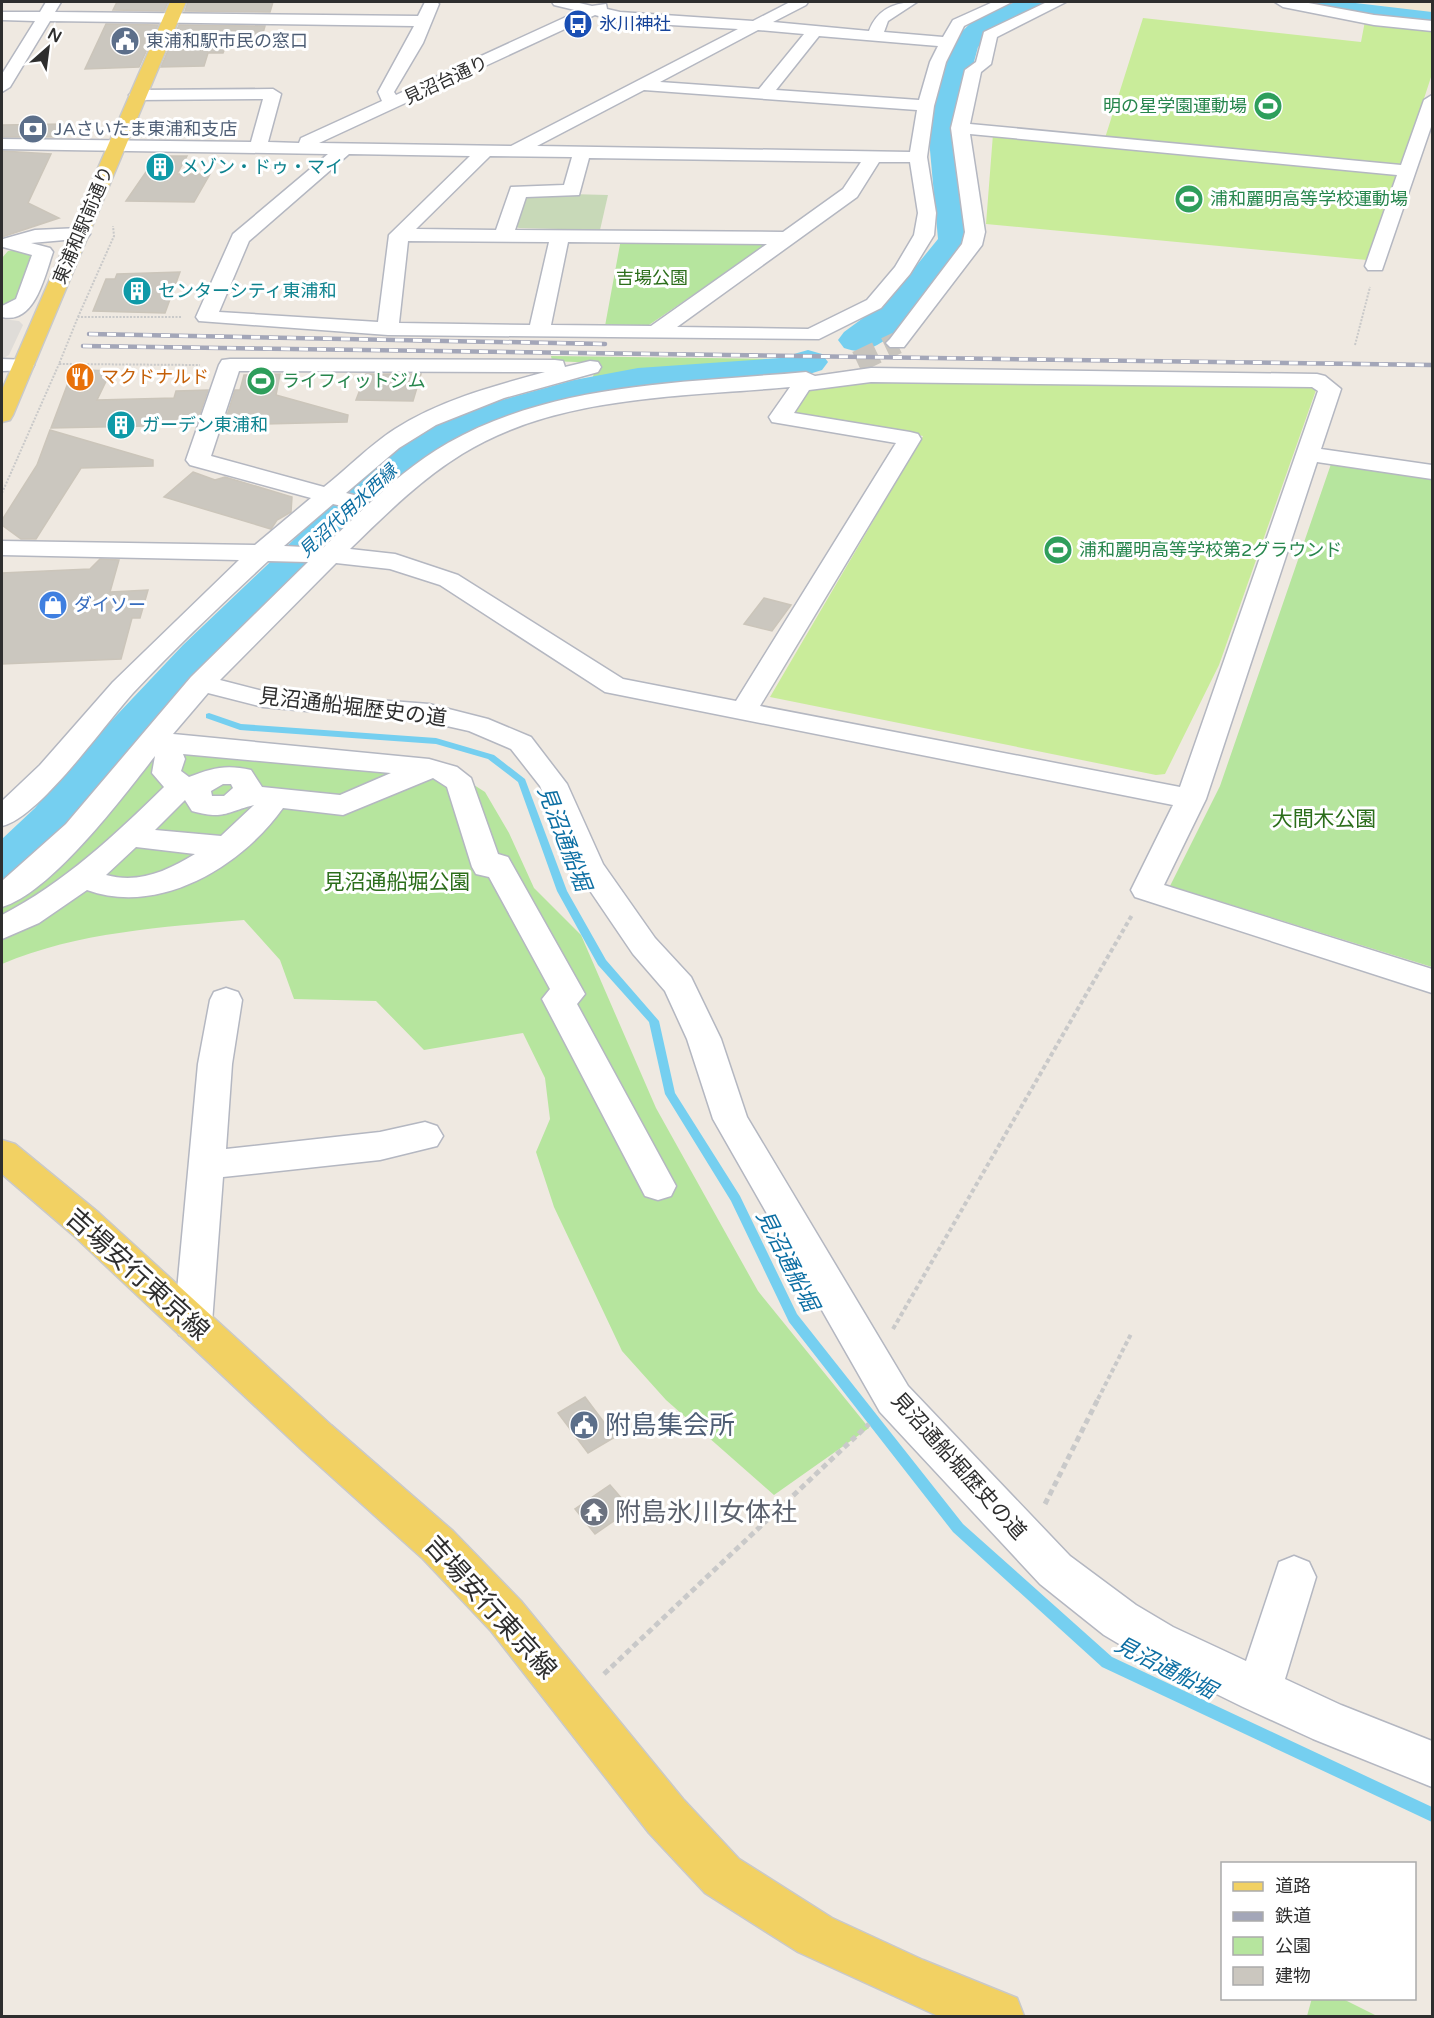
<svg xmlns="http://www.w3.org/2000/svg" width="1434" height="2018" viewBox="0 0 1434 2018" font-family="'Varela Round','Noto Sans JP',sans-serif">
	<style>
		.education { fill: #f0e6d1 }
		.green { fill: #b6e59e }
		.cemetery { fill: #c8d9b8 }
		.pitch { fill: #c9ec9a }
		.plaza { fill: #dfdcd8 }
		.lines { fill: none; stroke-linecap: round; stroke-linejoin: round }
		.stream { fill: #75cff0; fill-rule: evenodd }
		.river { fill: #75cff0; fill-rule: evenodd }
		.building { fill: #cbc7bf; stroke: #cbc5ba; stroke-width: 1.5 }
		.minor-tunnel { stroke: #c8c4bd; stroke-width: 22; stroke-dasharray: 22 10; stroke-linecap: butt }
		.minor-casing { stroke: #b4b7c1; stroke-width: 3 }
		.major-casing { stroke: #c9c9c9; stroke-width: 3 }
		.path-far2 { stroke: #c9c9c9; stroke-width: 2; stroke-dasharray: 2 1.5; stroke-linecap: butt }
		.path-far1 { stroke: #c9c9c9; stroke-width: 4; stroke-dasharray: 4.5 3; stroke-linecap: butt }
		.path { stroke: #c9c9c9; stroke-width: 5; stroke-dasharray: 6 4; stroke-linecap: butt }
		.minor { fill: #fff; fill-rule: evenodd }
		.major { fill: #f2d163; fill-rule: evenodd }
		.rail-casing { stroke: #a3a6b8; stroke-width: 4.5 }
		.rail { stroke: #fff; stroke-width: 3; stroke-dasharray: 9; stroke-linecap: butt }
		.labels { text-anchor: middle; stroke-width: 6; stroke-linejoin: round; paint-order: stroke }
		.far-transit-label { font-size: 18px; fill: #164399; stroke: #fff; text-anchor: start }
		.far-service-label { font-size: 18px; fill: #4e5e75; stroke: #fff; text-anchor: start }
		.far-street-label { font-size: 18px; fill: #2e2e2e; stroke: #fff }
		.far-leisure-label { font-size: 18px; fill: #27864d; stroke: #fff; text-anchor: start }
		.far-culture-label { font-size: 18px; fill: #0d838f; stroke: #fff; text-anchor: start }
		.far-park-label { font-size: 18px; fill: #2c6e1b; stroke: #fff }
		.far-food-label { font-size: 18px; fill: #c56008; stroke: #fff; text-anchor: start }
		.far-water-label { font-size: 18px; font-style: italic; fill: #0d6fa3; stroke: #fff }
		.far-shop-label { font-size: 18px; fill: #366cbe; stroke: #fff; text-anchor: start }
		.street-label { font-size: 21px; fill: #2e2e2e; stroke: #fff }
		.park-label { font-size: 21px; fill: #2c6e1b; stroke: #fff }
		.water-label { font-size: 22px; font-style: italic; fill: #0d6fa3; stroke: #fff }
		.near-street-label { font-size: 26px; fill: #2e2e2e; stroke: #fff }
		.near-service-label { font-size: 26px; fill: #4e5e75; stroke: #fff; text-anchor: start }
		.near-worship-label { font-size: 26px; fill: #5b616d; stroke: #fff; text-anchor: start }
	</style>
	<rect width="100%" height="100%" fill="#efe9e1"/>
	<path class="education" d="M 1369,2 L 1432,2 L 1432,18 L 1384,12 L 1387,7 Z"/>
	<path class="green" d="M 621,239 L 761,241 L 765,246 L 646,327 L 605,326 Z
		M 19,250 L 27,252 L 37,260 L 20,298 L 11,307 L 2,304 L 2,258 L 8,251 Z
		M 551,356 L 783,359 L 776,363 L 673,369 L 592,379 L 598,363 L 552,361 Z
		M 1331,464 L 1432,479 L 1432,967 L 1170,886 L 1220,786 Z
		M 161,738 L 441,764 L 485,792 L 509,833 L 534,888 L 581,935 L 656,1108 L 758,1291 L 869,1428 L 774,1495 L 666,1400 L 622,1351 L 554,1207 L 536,1152 L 550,1119 L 545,1078 L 523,1033 L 424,1050 L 376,1001 L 294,999 L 280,960 L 244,920 C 163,927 77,932 2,964 L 2,902 L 43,873 Z
		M 1312,1998 L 1343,1999 L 1377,2016 L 1307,2016 Z"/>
	<path class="cemetery" d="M 530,193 L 608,195 L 600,230 L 519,228 L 514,226 L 522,196 Z"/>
	<path class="pitch" d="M 1143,18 L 1361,42 L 1365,21 L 1432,30 L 1432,74 L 1402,166 L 1105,138 Z
		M 993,134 L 1399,173 L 1367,260 L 986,224 Z
		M 883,380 L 1310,387 L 1316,390 L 1219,665 L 1165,774 L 1156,775 L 770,697 L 923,436 L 799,415 L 791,411 L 812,388 Z"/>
	<path class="plaza" d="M 2,319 L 19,321 L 23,325 L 9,355 L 2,359 Z"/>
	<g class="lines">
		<path class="stream" d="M 209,713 L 241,724 L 436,738 L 494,755 L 525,779 L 567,891 L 606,960 L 659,1021 L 675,1093 L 740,1196 L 797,1314 L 963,1524 L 1112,1657 L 1432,1807 L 1432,1822 L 1102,1667 L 953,1532 L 789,1322 L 731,1201 L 665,1094 L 649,1022 L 598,965 L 557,891 L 518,782 L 488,759 L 436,744 L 240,730 L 206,718 L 206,714 Z"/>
		<path class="river" d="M 1015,2 L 1052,2 L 1048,8 L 997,29 L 978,47 L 959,117 L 974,240 C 951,273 909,332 871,348 C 862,353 854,351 844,348 L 838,340 L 844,332 L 874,310 L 899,287 L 938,239 L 927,117 L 949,44 L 977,17 Z
			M 1291,2 L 1347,2 L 1432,12 L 1432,29 L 1378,25 L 1305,10 L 1295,8 Z
			M 808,350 L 822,354 L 828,362 L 822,370 L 784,382 L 638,392 L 580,403 L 478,433 L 418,468 L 218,666 L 118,778 L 63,846 L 22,880 L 2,885 L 2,839 L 35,808 L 80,754 L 183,645 L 388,450 L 448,415 L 574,380 L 638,368 L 780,358 Z"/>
	</g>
	<path class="building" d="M 117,2 L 168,2 L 164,11 L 113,10 Z
		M 188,2 L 273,2 L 270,12 L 185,11 Z
		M 106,24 L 158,25 L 139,67 L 85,69 Z
		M 179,25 L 265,26 L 261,40 L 228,41 L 223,53 L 208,53 L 204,66 L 161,67 Z
		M 63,124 L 55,137 L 2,137 L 2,125 Z
		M 2,151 L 51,154 L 28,203 L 59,218 L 2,237 Z
		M 157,156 L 187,156 L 177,174 L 210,174 L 194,202 L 126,201 Z
		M 180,272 L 165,313 L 93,311 L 106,279 L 115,279 L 117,274 Z
		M 85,370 L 111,371 L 97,400 L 174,398 L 176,391 L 208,390 L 196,425 L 51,428 L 68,383 L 73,382 L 76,373 Z
		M 280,374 L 276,395 L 348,415 L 347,422 L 224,425 L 235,390 L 240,390 L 244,375 Z
		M 366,374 L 421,374 L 413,401 L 356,400 Z
		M 50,430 L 153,460 L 153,466 L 81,468 L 36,539 L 21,539 L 2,525 L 2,520 L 37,465 Z
		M 193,472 L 215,480 L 225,477 L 292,497 L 291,512 L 277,520 L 271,529 L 164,497 Z
		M 100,559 L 119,560 L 110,592 L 148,590 L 140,618 L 132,618 L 121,659 L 2,664 L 2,573 L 90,569 Z
		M 764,598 L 791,605 L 772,631 L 744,624 Z
		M 585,1397 L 615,1437 L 588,1453 L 558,1413 Z
		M 610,1485 L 631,1509 L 595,1534 L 575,1509 Z"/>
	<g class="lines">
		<path class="minor-tunnel" d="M 857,362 L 897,343"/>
		<g class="minor-casing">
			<path id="minor" d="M 46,2 L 61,2 L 55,12 L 418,16 L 425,2 L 437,2 L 439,4 L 423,43 L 394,92 L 396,95 L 579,11 L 554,5 L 552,2 L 575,2 L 592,6 L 606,4 L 607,9 L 620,12 L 753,21 L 790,2 L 808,2 L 806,5 L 773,22 L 869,31 C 877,9 895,2 917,2 L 888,21 L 884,32 L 943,37 L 953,20 L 993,2 L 1012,2 L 964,26 L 946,62 L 934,106 L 927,157 L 936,213 L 934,235 L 910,274 L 881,308 L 819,339 L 388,335 L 199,321 L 196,317 L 233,234 L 328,154 L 2,149 L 2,139 L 251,142 L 263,99 L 137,100 L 129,95 L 137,90 L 273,89 L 281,94 L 268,142 L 299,143 L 301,138 L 382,101 L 378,92 L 414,26 L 50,21 L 10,87 L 2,92 L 2,74 L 35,21 L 2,20 L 2,12 L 40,12 ZM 595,15 L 620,22 L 738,29 L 511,146 L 319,143 ZM 758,30 L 804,34 L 759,89 L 660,82 ZM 819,36 L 938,46 L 930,62 L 919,100 L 776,90 ZM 644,90 L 917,110 L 910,152 L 537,146 ZM 349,154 L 470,156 L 389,235 L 378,322 L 219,312 L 249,241 ZM 490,156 L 572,157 L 564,185 L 511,187 L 496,230 L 416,229 ZM 589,158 L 861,162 L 843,189 L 783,232 L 515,230 L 526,197 L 579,195 ZM 879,162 L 910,162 L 918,213 L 914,235 L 895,267 L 867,300 L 808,329 L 677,327 L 857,197 ZM 408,241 L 549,242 L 530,325 L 399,323 ZM 568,242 L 767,244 L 651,326 L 551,325 Z
				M 1047,2 L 1066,2 L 997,37 L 991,64 L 981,72 L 970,124 L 1401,165 L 1424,100 L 1432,95 L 1432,124 L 1382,270 L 1368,270 L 1365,266 L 1397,175 L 970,134 L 985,232 L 982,245 L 904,347 L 890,347 L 886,343 L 890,339 L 962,244 L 965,232 L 951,128 L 965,70 L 976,62 L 984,32 Z
				M 1275,2 L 1303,2 L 1374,15 L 1432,21 L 1432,31 L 1374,25 L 1283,7 Z
				M 80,228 L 90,234 L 87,238 L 31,243 L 50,248 L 53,252 C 45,275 35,325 2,317 L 2,306 L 16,299 L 32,255 L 3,247 L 3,239 L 35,230 Z
				M 2,359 L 31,360 L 34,365 L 31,370 L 2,371 Z
				M 230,359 L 555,360 L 563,361 L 565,367 L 590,361 L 598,362 L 601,367 L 598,372 L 504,398 L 436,425 L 399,448 L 346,493 L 354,495 L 358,500 L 354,505 L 346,507 L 333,504 L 284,546 L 323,548 C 362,510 401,470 448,443 C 555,382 687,383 806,372 L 815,376 L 871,368 L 1317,374 L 1325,376 L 1341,389 L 1321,449 L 1432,465 L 1432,479 L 1317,462 L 1206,799 L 1164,885 L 1432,969 L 1432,993 L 1135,897 L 1131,890 L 1173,805 L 605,692 L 440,585 L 390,569 L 336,563 L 220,680 L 263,691 L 429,704 L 488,719 L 531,737 L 567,784 L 603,864 L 655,938 L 691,977 L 721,1039 L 747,1117 L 908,1386 L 1070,1556 L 1136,1605 L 1173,1627 L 1246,1661 L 1279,1562 L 1294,1556 L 1309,1562 L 1316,1577 L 1285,1679 L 1341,1705 L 1432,1741 L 1432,1787 L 1313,1739 L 1243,1707 L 1141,1657 L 1104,1635 L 1040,1584 L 880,1412 L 713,1119 L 687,1039 L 665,991 L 633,954 L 578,873 L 540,786 L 511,749 L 469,731 L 429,722 L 263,707 L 208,693 L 173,734 L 429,759 L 457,767 L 471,778 L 498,854 L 508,857 L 585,994 L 577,1004 L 676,1186 L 671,1196 L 658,1200 L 645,1196 L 542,999 L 550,989 L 489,877 L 476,874 L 472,867 L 447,787 L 433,778 L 343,815 L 283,808 C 241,867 159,916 87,890 L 39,923 L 2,939 L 2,915 C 64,883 115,835 164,787 L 152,773 L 155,756 C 123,797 51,893 2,907 L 2,881 L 66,824 L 191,677 L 308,562 L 268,561 C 222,604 176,647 133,693 C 105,724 39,818 2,826 L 2,801 L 40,765 L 113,682 L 239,560 L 2,555 L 2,541 L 255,545 L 311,498 L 190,465 L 186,460 L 219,365 L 222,360 ZM 239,371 L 545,372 C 494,386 440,400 395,429 C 370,445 348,468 324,487 L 211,456 ZM 871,382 L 1312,387 L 1318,391 L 1180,787 L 760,706 L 921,439 L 918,434 L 910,432 L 794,413 L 809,390 ZM 790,387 L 769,417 L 772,422 L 896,443 L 736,701 L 623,679 L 458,575 L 395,554 L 350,549 C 385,515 420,480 462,454 C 557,395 681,397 790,387 ZM 183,754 L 391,773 L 340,795 L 262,787 L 251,770 C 226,764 212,768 189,777 L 181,771 L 185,759 ZM 223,784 L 231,784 L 233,788 L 224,796 L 212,796 L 211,791 ZM 185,800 L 192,811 C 224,820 226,812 254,805 L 221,836 L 155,830 ZM 136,847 L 195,854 C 167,871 139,884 106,875 Z
				M 226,988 L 238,992 L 242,1000 L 232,1064 L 226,1149 L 380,1132 L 425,1122 L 437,1126 L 443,1136 L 437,1146 L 380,1160 L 223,1177 L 212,1323 L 207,1335 L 193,1340 L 179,1335 L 174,1323 L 198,1064 L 210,1000 L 214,992 Z"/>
		</g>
		<g class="major-casing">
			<path id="major" d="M 170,2 L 186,2 L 13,415 L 10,420 L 2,422 L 2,390 Z
				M 2,1140 L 15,1144 L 99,1213 L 331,1425 L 453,1531 L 521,1601 L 683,1799 L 739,1859 L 832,1918 L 923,1960 L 1017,1998 L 1024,2016 L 938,2016 L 798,1952 L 705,1893 L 649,1833 L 491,1631 L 423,1559 L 303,1451 L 73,1235 L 2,1174 Z"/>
		</g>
		<path class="path-far2" d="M 78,317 L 114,236 L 113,226
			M 181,317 L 78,317 L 59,364 L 200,365
			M 1355,345 L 1370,287
			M 2,493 L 59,364"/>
		<path class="path-far1" d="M 893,1329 L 1132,915
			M 1098,1399 L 1131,1334"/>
		<path class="path" d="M 1045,1504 L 1099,1397
			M 604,1674 L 869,1424"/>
		<use href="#minor" class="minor"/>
		<use href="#major" class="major"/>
		<g class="rail-casing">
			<path id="rail" d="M 89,334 L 605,344
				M 83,346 L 1432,365"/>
		</g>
		<use href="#rail" class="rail"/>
	</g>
	<defs>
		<g id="bus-disc" transform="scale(1.5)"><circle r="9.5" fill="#1a4fb4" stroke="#fff"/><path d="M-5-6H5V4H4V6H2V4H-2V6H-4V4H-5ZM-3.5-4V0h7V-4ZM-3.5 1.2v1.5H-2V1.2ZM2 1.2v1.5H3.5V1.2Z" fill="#fff"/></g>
		<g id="civic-disc" transform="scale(1.5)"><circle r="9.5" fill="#5c6f8a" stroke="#fff"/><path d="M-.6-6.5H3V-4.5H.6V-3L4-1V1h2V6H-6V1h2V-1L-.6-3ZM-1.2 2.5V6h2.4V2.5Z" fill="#fff"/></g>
		<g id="stadium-disc" transform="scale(1.5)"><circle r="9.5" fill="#2e9e5b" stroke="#fff"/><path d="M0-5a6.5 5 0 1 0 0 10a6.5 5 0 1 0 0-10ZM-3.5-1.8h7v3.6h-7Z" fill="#fff"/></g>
		<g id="bank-disc" transform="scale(1.5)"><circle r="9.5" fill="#5c6f8a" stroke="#fff"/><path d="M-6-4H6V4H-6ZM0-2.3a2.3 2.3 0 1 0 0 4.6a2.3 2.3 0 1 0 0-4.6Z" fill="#fff"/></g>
		<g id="building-disc" transform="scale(1.5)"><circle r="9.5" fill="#0f9aa8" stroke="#fff"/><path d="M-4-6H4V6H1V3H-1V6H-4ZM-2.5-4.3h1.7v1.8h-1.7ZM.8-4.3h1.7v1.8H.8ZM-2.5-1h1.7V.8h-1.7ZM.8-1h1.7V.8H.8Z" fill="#fff"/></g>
		<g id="restaurant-disc" transform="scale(1.5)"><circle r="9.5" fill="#e8710a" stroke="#fff"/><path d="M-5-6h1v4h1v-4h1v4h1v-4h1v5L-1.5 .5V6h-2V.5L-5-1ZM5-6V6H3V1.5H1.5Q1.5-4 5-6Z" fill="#fff"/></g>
		<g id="shop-disc" transform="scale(1.5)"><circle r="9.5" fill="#3f7fe0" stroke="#fff"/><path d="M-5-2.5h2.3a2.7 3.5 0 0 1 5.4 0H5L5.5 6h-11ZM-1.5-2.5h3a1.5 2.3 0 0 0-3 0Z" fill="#fff"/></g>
		<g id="temple-disc" transform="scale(1.5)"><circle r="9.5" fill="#6b7280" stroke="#fff"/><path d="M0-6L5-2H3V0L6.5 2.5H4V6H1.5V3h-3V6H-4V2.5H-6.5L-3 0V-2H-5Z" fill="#fff"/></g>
	</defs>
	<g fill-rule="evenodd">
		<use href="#bus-disc" x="578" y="24"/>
		<use href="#civic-disc" x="125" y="41"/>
		<use href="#stadium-disc" x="1268" y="106"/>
		<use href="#bank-disc" x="33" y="129"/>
		<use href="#building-disc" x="160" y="167"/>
		<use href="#stadium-disc" x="1189" y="199"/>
		<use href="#building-disc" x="137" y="291"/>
		<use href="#restaurant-disc" x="80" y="377"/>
		<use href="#stadium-disc" x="261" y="381"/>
		<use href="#building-disc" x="121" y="425"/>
		<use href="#stadium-disc" x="1058" y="550"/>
		<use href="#shop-disc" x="53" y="605"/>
		<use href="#civic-disc" x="584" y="1425"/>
		<use href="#temple-disc" x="594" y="1512"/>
	</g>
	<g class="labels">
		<g class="far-transit-label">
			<text x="599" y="30">氷川神社</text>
		</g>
		<g class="far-service-label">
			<text x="146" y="47">東浦和駅市民の窓口</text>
			<text x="54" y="135">JAさいたま東浦和支店</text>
		</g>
		<g class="far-street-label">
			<text transform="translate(446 80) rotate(-25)" y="6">見沼台通り</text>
			<text transform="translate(83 225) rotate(-67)" y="6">東浦和駅前通り</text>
		</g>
		<g class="far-leisure-label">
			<text x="1247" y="112" text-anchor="end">明の星学園運動場</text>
			<text x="1210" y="205">浦和麗明高等学校運動場</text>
			<text x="282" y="387">ライフィットジム</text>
			<text x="1079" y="556">浦和麗明高等学校第2グラウンド</text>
		</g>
		<g class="far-culture-label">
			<text x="181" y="173">メゾン・ドゥ・マイ</text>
			<text x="158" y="297">センターシティ東浦和</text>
			<text x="142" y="431">ガーデン東浦和</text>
		</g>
		<g class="far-park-label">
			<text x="652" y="284">吉場公園</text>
		</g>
		<g class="far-food-label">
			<text x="101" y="383">マクドナルド</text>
		</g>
		<g class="far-water-label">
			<text transform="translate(348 511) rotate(-43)" y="6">見沼代用水西縁</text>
		</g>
		<g class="far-shop-label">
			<text x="74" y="611">ダイソー</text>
		</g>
		<g class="street-label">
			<text transform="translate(353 707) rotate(7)" y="7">見沼通船堀歴史の道</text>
			<text transform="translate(959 1466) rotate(48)" y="7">見沼通船堀歴史の道</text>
		</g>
		<g class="park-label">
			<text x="1324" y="826">大間木公園</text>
			<text x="397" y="889">見沼通船堀公園</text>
		</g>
		<g class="water-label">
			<text transform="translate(565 838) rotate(69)" y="8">見沼通船堀</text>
			<text transform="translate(788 1260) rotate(63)" y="8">見沼通船堀</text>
			<text transform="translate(1166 1667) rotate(27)" y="8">見沼通船堀</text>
		</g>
		<g class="near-street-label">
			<text transform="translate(138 1274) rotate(42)" y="9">吉場安行東京線</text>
			<text transform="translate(491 1607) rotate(48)" y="9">吉場安行東京線</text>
		</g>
		<g class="near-service-label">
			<text x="605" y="1434">附島集会所</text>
		</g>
		<g class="near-worship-label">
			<text x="615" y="1521">附島氷川女体社</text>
		</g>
	</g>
	<rect width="1434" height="2018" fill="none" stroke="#2e2e2e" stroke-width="6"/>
	<rect x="1221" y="1862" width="195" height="138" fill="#ffffff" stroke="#ababab" stroke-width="1.5"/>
	<rect x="1233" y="1882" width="30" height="9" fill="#f2d163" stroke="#ababab" stroke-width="1.5"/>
	<text x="1275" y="1892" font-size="18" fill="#2e2e2e">道路</text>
	<rect x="1233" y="1912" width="30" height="9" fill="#a3a6b8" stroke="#ababab" stroke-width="1.5"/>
	<text x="1275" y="1922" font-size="18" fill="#2e2e2e">鉄道</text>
	<rect x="1233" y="1937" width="30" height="18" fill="#b6e59e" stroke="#ababab" stroke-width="1.5"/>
	<text x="1275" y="1952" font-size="18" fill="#2e2e2e">公園</text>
	<rect x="1233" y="1967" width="30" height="18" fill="#cbc7bf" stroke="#ababab" stroke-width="1.5"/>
	<text x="1275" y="1982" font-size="18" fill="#2e2e2e">建物</text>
	<g transform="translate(48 48) rotate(28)" stroke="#ffffff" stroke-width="4.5" paint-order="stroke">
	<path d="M0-4.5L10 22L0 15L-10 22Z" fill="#2e2e2e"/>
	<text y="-9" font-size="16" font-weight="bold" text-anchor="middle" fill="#2e2e2e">N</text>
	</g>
</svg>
